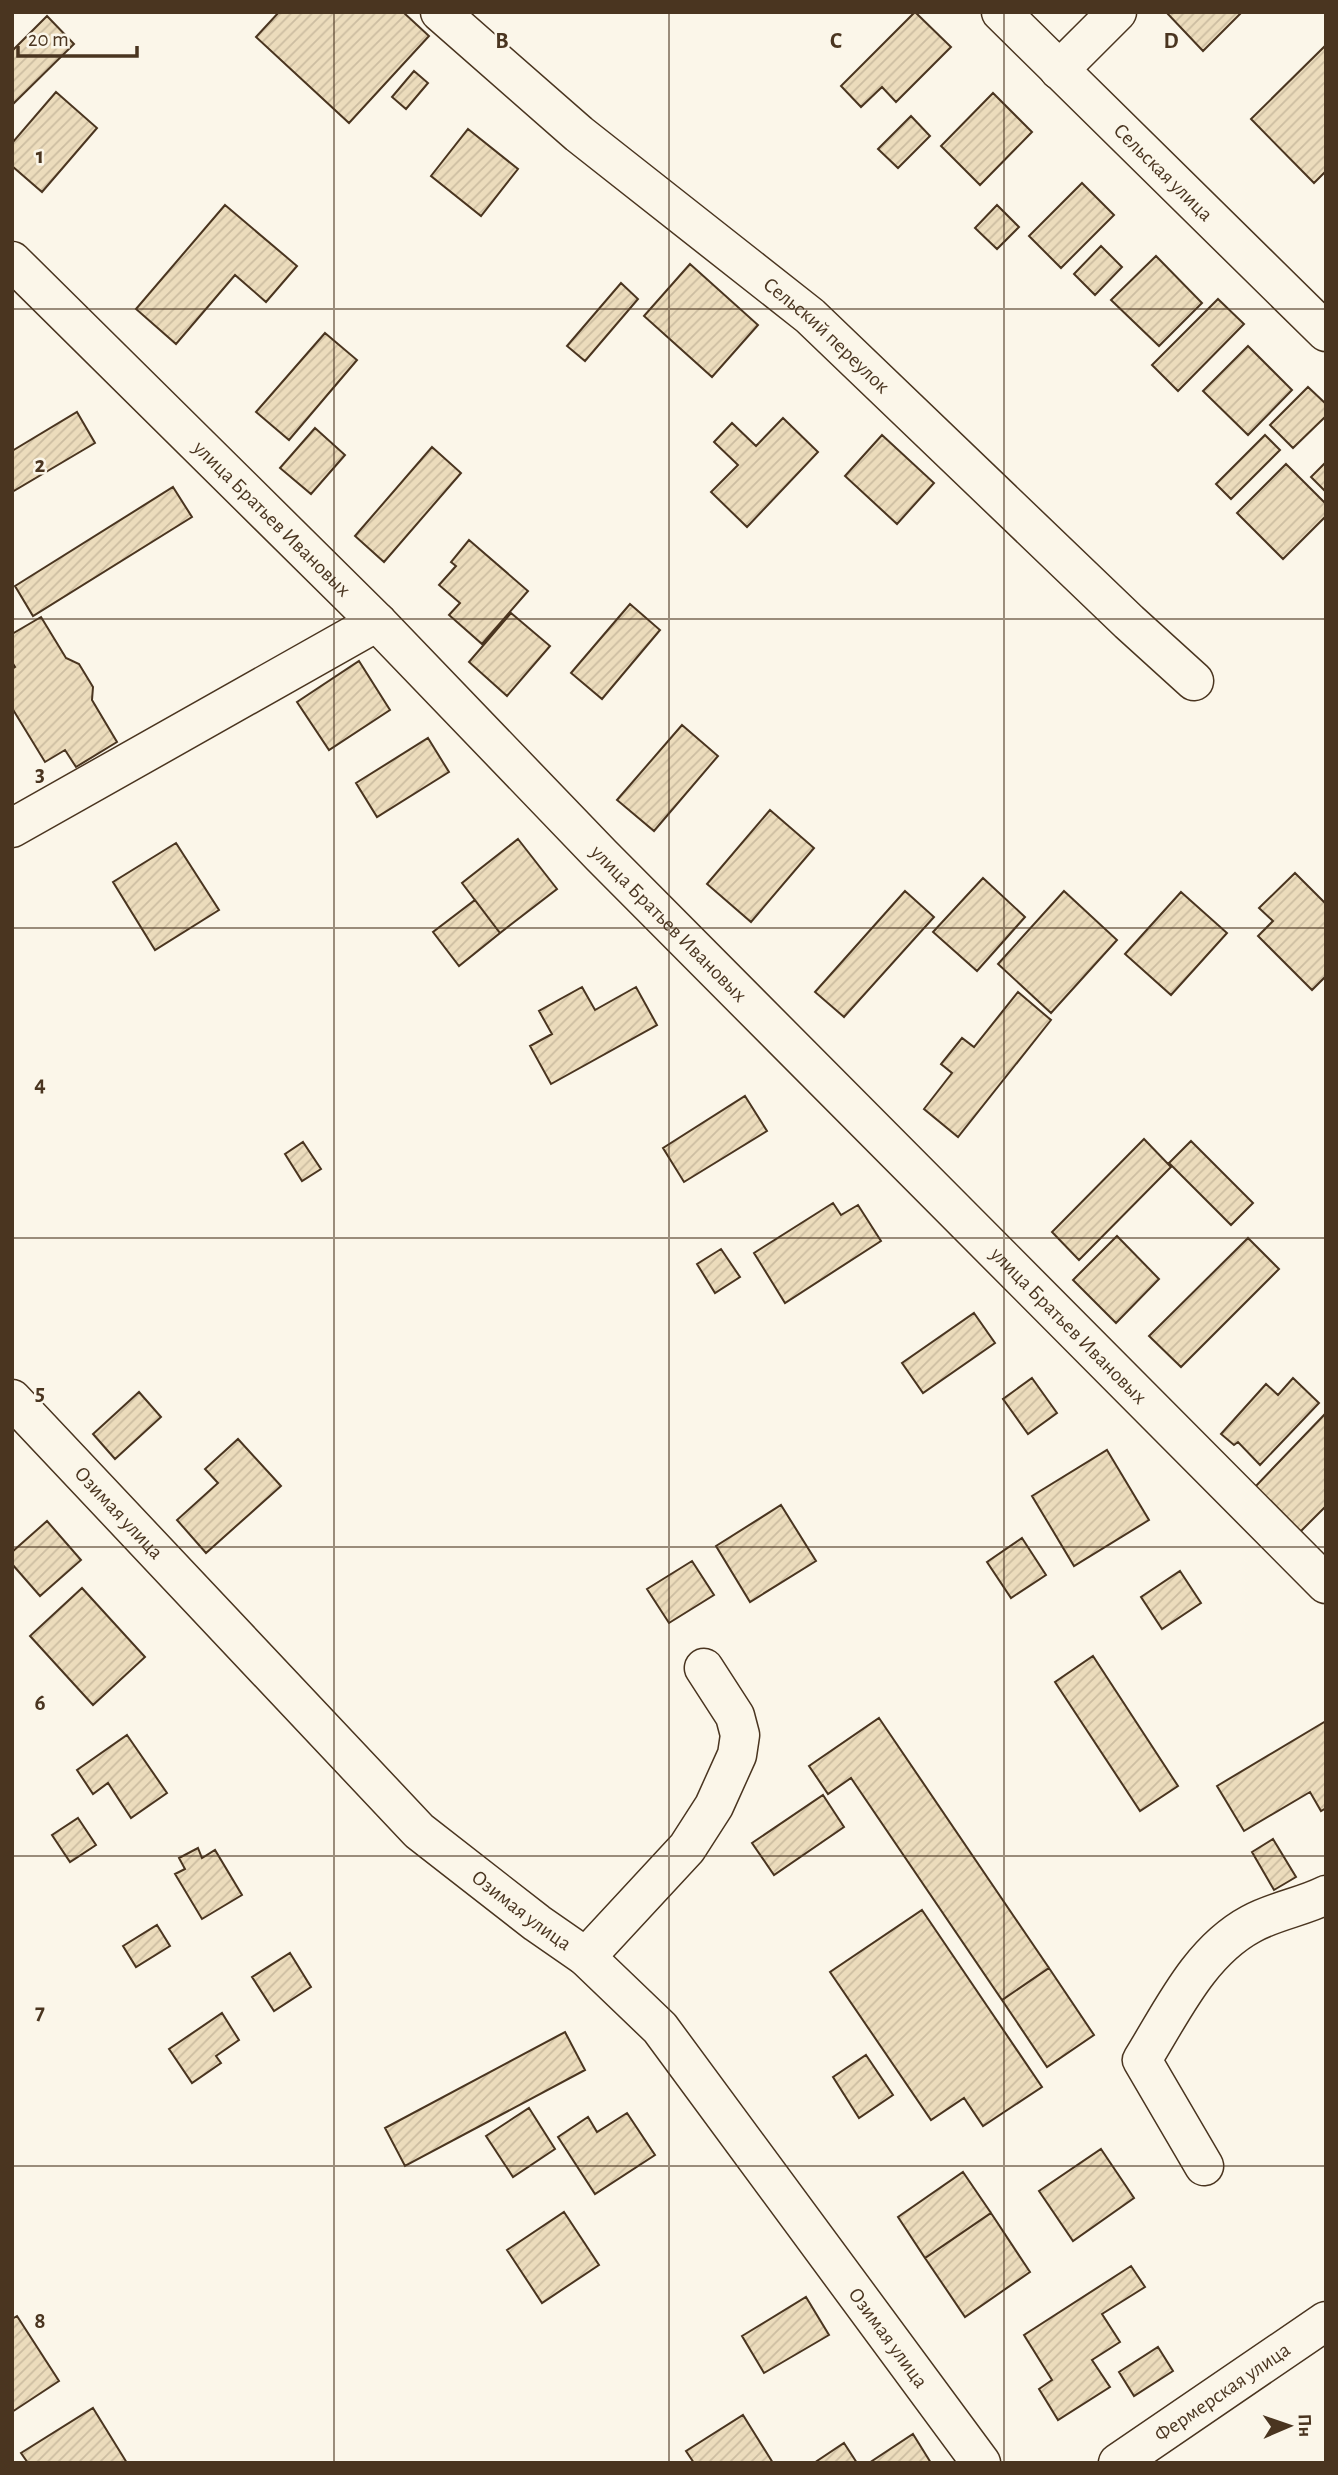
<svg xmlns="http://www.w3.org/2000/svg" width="1338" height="2475" viewBox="0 0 1338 2475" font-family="'Alegreya Sans',sans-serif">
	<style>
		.building { fill: url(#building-hatch); stroke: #4a3520; stroke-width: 2 }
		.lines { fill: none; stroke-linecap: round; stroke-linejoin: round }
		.minor-casing { stroke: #4a3520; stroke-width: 41 }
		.major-casing { stroke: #4a3520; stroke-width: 41 }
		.minor { stroke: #fbf6e9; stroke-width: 38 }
		.major { stroke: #fbf6e9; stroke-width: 38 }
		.grid { fill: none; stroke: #4a3520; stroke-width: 2; stroke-opacity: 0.55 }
		.labels { text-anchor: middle; stroke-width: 5; stroke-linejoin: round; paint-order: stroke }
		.street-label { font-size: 21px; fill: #4a3520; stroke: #fbf6e9 }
		.grid-label { font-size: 23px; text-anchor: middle; font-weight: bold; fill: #4a3520; stroke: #fbf6e9; stroke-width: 5; stroke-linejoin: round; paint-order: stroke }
	</style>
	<defs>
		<pattern id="building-hatch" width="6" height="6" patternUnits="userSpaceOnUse" patternTransform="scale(1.75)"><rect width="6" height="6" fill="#ecdcbc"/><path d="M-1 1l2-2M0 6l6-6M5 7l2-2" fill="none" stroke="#ccbda1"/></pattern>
	</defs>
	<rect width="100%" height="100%" fill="#fbf6e9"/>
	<path class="building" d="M 279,12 L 403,12 L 429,36 L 349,123 L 256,37 Z
		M 915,12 L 951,47 L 896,102 L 882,87 L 861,107 L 841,86 Z
		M 1166,12 L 1242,12 L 1203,51 Z
		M 47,16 L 74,44 L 12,105 L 12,51 Z
		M 1326,45 L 1326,171 L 1314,183 L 1251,119 Z
		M 414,71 L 428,83 L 406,109 L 392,97 Z
		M 56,92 L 97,128 L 42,192 L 12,166 L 12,143 Z
		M 993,93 L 1032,132 L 980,185 L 941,146 Z
		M 911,116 L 930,136 L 898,168 L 878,149 Z
		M 468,129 L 518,169 L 481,216 L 431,176 Z
		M 1082,183 L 1114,215 L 1061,268 L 1029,236 Z
		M 225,205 L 297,266 L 266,302 L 235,275 L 176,344 L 136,309 Z
		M 997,205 L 1019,227 L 997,249 L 975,228 Z
		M 1101,246 L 1122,267 L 1095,295 L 1074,274 Z
		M 1156,256 L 1202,303 L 1159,346 L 1111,300 Z
		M 690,264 L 758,325 L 712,377 L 644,316 Z
		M 621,283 L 638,299 L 585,361 L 567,346 Z
		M 1218,299 L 1244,324 L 1178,391 L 1152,365 Z
		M 325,333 L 357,360 L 289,440 L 256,412 Z
		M 1248,346 L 1292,390 L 1248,435 L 1203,391 Z
		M 1308,387 L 1326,404 L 1326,416 L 1293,448 L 1270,425 Z
		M 77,412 L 95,443 L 12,492 L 12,451 Z
		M 783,418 L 818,452 L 747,527 L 711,492 L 738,465 L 714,442 L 732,423 L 756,446 Z
		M 315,428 L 345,455 L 311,494 L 280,468 Z
		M 882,435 L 934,483 L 897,524 L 845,476 Z
		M 1265,435 L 1280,450 L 1231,499 L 1216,484 Z
		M 432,447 L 461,473 L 384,562 L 355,536 Z
		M 1326,462 L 1326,492 L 1311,477 Z
		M 1286,464 L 1326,504 L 1326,516 L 1283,559 L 1237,513 Z
		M 173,487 L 192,517 L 33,616 L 15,586 Z
		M 469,540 L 528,591 L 482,644 L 449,615 L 460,603 L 439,585 L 456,566 L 451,562 Z
		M 630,604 L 660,630 L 602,699 L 571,673 Z
		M 511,613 L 550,646 L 507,696 L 469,662 Z
		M 41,617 L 66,658 L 79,664 L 93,687 L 92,700 L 117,742 L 76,767 L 65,750 L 45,762 L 12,708 L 12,669 L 15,667 L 12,662 L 12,634 Z
		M 359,661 L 390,710 L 329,750 L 297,702 Z
		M 682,725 L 718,756 L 654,831 L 617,800 Z
		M 428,738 L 449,772 L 377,817 L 356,783 Z
		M 770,810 L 814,848 L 751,922 L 707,884 Z
		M 518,839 L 557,889 L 500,933 L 462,883 Z
		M 176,843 L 219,910 L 155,950 L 113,882 Z
		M 1295,873 L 1326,904 L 1326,976 L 1312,990 L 1258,936 L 1273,921 L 1259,908 Z
		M 983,878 L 1025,917 L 977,971 L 933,932 Z
		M 905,891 L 934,917 L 844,1017 L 815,992 Z
		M 1064,891 L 1117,940 L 1051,1013 L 998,964 Z
		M 1181,892 L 1227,933 L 1171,995 L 1125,954 Z
		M 475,900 L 500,933 L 459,966 L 433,932 Z
		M 582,987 L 595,1010 L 636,987 L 657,1025 L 551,1084 L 530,1046 L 552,1034 L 539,1011 Z
		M 1018,992 L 1051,1020 L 958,1137 L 924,1109 L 952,1073 L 941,1064 L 962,1038 L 974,1047 Z
		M 745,1096 L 767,1131 L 684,1182 L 663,1148 Z
		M 1144,1139 L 1171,1167 L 1079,1260 L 1052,1232 Z
		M 1191,1141 L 1253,1203 L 1231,1225 L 1169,1163 Z
		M 303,1142 L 321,1169 L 302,1181 L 285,1154 Z
		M 833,1203 L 841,1215 L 858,1205 L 881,1241 L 785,1303 L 754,1253 Z
		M 1117,1236 L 1159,1279 L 1116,1323 L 1073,1280 Z
		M 1248,1238 L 1279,1269 L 1181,1367 L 1149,1336 Z
		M 721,1249 L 740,1277 L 715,1293 L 697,1264 Z
		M 974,1313 L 995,1343 L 923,1393 L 902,1363 Z
		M 1032,1378 L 1057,1413 L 1028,1434 L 1003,1399 Z
		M 1293,1378 L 1319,1403 L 1260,1465 L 1238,1442 L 1234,1445 L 1221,1434 L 1266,1384 L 1278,1395 Z
		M 139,1392 L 161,1417 L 115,1459 L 93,1434 Z
		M 1324,1415 L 1326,1417 L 1326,1506 L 1300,1532 L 1254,1488 Z
		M 238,1439 L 281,1486 L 206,1553 L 177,1520 L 218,1483 L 205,1469 Z
		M 1107,1450 L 1149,1520 L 1074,1566 L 1032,1496 Z
		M 781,1505 L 816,1561 L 750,1602 L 716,1546 Z
		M 47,1521 L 81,1560 L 40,1596 L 12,1564 L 12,1552 Z
		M 1022,1538 L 1046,1575 L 1011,1598 L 987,1562 Z
		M 692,1561 L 714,1595 L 669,1623 L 647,1589 Z
		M 1180,1571 L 1201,1603 L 1162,1629 L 1141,1597 Z
		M 82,1588 L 145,1657 L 93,1705 L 30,1636 Z
		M 1093,1656 L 1178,1786 L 1140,1811 L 1055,1682 Z
		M 879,1718 L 1049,1968 L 1002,2000 L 851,1778 L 828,1794 L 809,1766 Z
		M 1326,1721 L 1326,1808 L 1321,1811 L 1310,1792 L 1244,1831 L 1217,1786 Z
		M 127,1735 L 167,1793 L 131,1818 L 108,1783 L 93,1794 L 77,1770 Z
		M 823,1795 L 844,1827 L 774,1875 L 752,1843 Z
		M 78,1818 L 96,1845 L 70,1862 L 52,1835 Z
		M 1273,1839 L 1296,1877 L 1274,1890 L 1252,1852 Z
		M 198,1848 L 202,1858 L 215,1850 L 242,1895 L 202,1919 L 175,1874 L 185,1869 L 179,1858 Z
		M 922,1910 L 1042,2087 L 983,2126 L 964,2098 L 931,2120 L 830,1972 Z
		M 157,1925 L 170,1946 L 136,1967 L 123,1946 Z
		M 290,1953 L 311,1987 L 274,2011 L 252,1977 Z
		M 1049,1968 L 1094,2035 L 1047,2067 L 1002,2000 Z
		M 222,2013 L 239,2040 L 216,2056 L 221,2063 L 192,2083 L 169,2049 Z
		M 565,2032 L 585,2070 L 405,2166 L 385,2128 Z
		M 866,2055 L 893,2095 L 859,2118 L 833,2077 Z
		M 529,2108 L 555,2149 L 513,2177 L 486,2136 Z
		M 627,2113 L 655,2155 L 595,2194 L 558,2137 L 588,2117 L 597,2132 Z
		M 1101,2149 L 1134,2198 L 1073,2241 L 1039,2191 Z
		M 963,2172 L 991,2213 L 925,2258 L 898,2217 Z
		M 564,2212 L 599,2265 L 542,2303 L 507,2250 Z
		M 991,2213 L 1030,2272 L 965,2317 L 925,2258 Z
		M 1131,2266 L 1145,2287 L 1102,2314 L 1120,2342 L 1092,2360 L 1110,2387 L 1058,2420 L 1039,2389 L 1052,2380 L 1024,2335 Z
		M 806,2297 L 829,2335 L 764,2373 L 742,2336 Z
		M 17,2316 L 59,2381 L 12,2412 L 12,2319 Z
		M 1158,2347 L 1173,2371 L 1134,2396 L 1119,2372 Z
		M 93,2408 L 127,2463 L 28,2463 L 21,2453 Z
		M 743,2415 L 773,2463 L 694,2463 L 686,2451 Z
		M 913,2434 L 931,2463 L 869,2463 Z
		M 844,2443 L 857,2463 L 814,2463 Z"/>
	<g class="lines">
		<g class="minor-casing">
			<g id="minor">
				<path id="s1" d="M 440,12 L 579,134 L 810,316 L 1129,622 L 1194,681"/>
				<path d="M 1059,70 L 1117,12"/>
				<path id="s2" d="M 12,261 L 377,622 L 601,855 L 1326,1584"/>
				<path d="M 12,828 L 377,622"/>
				<path id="s3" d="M 12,1399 L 419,1831 L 537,1923 L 586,1957 L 660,2028 L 981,2463"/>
				<path d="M 586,1957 L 687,1848 L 714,1806 L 737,1755 L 740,1735 L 735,1716 L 704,1668"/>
				<path d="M 1204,2166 L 1142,2060 C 1172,2012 1199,1952 1251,1924 C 1274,1911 1302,1907 1326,1895"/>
				<path id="s4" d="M 1118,2463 L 1326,2321"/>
			</g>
		</g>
		<g class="major-casing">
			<g id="major">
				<path id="s5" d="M 1001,12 L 1326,332"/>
			</g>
		</g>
		<use href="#minor" class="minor"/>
		<use href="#major" class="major"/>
	</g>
	<path class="grid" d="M 334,12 L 334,2463M 669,12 L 669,2463M 1004,12 L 1004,2463M 12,309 L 1326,309M 12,619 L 1326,619M 12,928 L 1326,928M 12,1238 L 1326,1238M 12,1547 L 1326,1547M 12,1856 L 1326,1856M 12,2166 L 1326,2166"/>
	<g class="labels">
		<g class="street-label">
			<text dy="7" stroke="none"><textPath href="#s5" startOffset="228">Сельская улица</textPath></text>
			<text dy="7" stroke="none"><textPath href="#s1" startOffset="504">Сельский переулок</textPath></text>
			<text dy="7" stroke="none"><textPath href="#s2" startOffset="366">улица Братьев Ивановых</textPath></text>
			<text dy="7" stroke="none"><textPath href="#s2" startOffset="933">улица Братьев Ивановых</textPath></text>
			<text dy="7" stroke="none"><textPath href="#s2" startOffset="1500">улица Братьев Ивановых</textPath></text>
			<text dy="7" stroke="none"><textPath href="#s3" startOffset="156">Озимая улица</textPath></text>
			<text dy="7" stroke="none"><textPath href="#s3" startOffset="723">Озимая улица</textPath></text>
			<text dy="7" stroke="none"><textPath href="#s3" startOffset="1290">Озимая улица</textPath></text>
			<text dy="7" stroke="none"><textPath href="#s4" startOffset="126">Фермерская улица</textPath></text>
		</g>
	</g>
	<g class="grid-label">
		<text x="502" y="48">B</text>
		<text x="836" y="48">C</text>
		<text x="1171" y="48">D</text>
		<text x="40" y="163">1</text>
		<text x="40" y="472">2</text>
		<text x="40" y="781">3</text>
		<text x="40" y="1091">4</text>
		<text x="40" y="1400">5</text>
		<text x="40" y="1710">6</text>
		<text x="40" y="2019">7</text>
		<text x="40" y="2328">8</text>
	</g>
	<rect width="1338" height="2475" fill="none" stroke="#4a3520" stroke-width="28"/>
	<g transform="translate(1289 2426) rotate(88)" stroke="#fbf6e9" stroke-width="5" paint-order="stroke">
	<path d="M0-5L12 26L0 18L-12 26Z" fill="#4a3520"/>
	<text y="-10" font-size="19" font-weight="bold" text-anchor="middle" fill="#4a3520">Пн</text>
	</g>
	<path d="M18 46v10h119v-10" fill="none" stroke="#4a3520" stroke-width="3.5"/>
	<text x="28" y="46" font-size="21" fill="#4a3520" stroke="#fbf6e9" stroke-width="5" paint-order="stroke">20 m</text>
</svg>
